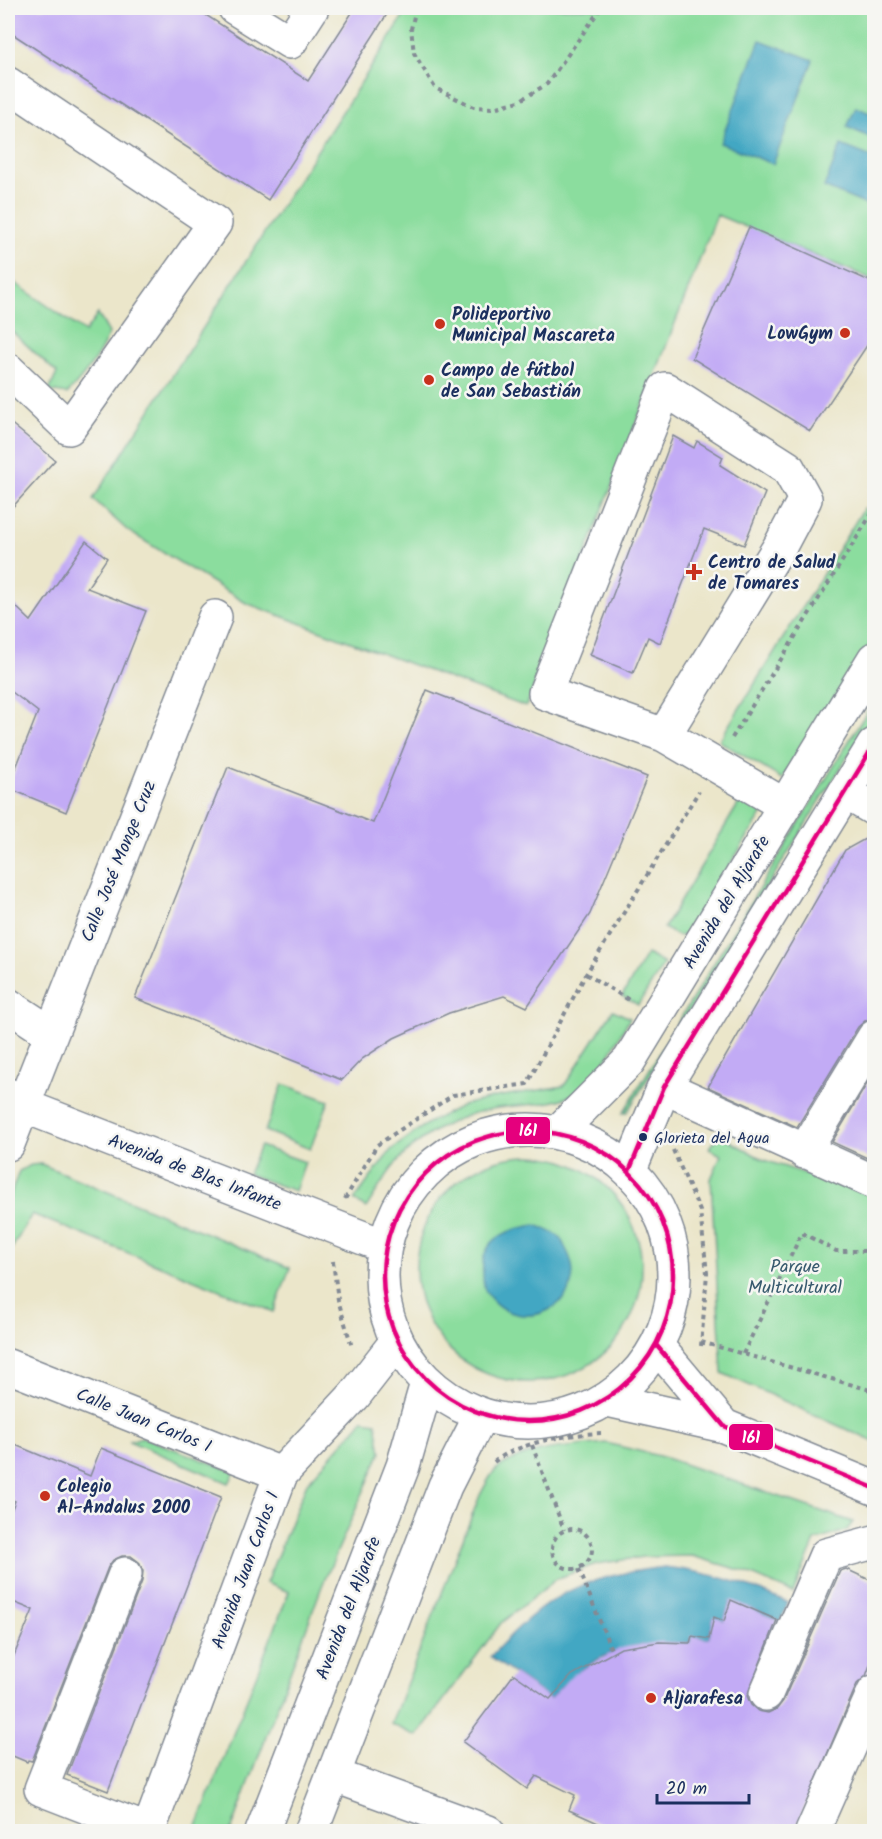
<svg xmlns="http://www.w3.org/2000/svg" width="882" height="1839" viewBox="0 0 882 1839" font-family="Kalam,sans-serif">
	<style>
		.green { fill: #8bdd9e; stroke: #53867e; stroke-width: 1.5 }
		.water { fill: #43a7c3; stroke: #2f6b90; stroke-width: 1.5 }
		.building { fill: #c2abf5 }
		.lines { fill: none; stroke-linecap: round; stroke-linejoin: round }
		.minor-casing { stroke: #838a94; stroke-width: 36 }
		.major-casing { stroke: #838a94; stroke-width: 36 }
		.path { stroke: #838a94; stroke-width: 4; stroke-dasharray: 4.5 4.5; stroke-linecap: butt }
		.minor { stroke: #fff; stroke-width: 33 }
		.major { stroke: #fff; stroke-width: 33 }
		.bus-1-casing { stroke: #f6f6f2; stroke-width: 9 }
		.bus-1 { stroke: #e5007d; stroke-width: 4.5 }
		.poi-dot { fill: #c8321e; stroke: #f6f6f2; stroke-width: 2 }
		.bus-dot { fill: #1b2f5e; stroke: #f6f6f2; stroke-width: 2 }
		.labels { text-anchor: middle; stroke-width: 5; stroke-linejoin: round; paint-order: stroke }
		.bus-label { font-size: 16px; fill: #1b2f5e; stroke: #f6f6f2; text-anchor: start }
		.poi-label { font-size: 18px; font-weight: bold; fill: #1b2f5e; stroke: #f6f6f2; text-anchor: start }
		.street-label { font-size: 18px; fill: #1b2f5e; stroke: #f6f6f2 }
		.park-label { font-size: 18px; fill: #375a6e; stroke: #f6f6f2 }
		.line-badge { stroke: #f6f6f2; stroke-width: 2 }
		.badge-label { font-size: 16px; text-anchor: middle; font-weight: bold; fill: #fff }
	</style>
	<rect width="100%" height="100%" fill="#f6f6f2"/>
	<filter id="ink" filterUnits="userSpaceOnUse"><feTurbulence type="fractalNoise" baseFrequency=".0167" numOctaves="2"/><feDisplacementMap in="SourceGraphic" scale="12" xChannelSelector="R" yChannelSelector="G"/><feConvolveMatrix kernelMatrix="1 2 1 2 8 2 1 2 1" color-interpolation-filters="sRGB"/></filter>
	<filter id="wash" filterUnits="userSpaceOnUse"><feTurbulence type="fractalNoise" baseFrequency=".008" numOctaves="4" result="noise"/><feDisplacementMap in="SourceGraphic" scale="24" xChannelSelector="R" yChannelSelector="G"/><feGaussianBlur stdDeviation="1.35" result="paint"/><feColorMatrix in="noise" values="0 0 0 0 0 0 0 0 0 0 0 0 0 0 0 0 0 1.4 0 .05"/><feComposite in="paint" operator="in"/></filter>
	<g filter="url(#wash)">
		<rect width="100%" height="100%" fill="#ebe6ca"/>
		<path class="green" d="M 409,8 L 874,8 L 874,280 L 717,215 L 526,707 L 246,603 L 128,531 L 93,499 Z
			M 8,278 L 85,332 L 98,314 L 109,333 C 100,356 84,376 67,394 L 49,391 L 57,373 L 8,328 Z
			M 864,508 L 874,515 L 874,638 L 782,779 L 719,741 Z
			M 874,700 L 874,714 L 627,1112 L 623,1113 Z
			M 745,793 L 765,810 L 685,935 L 678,936 L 664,928 Z
			M 647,954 L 664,964 L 638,1005 L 622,996 Z
			M 613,1010 L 630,1018 C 615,1043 602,1076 577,1092 C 552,1108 519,1103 492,1109 C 457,1115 420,1136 397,1162 C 385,1176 376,1193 366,1208 L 354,1200 L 391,1150 L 428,1123 L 463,1105 L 496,1097 L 564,1086 Z
			M 283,1084 L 329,1101 L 310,1149 L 265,1131 Z
			M 719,1135 L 764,1160 L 874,1196 L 874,1442 L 722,1373 L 711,1179 L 721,1155 L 709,1149 Z
			M 260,1146 L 305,1162 L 295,1191 L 248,1174 Z
			M416 1269a113 113 0 1 1 226 0a113 113 0 1 1-226 0Z
			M 41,1164 L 290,1268 L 274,1312 L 32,1214 L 8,1255 L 8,1202 L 19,1171 L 31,1165 Z
			M 363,1420 L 376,1422 L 381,1452 L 322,1586 L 231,1831 L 195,1831 L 289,1592 L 266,1583 L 307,1483 Z
			M 142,1437 L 235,1472 L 229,1483 L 129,1441 Z
			M 606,1443 L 663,1457 L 853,1522 L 847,1530 L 815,1541 L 793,1593 L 743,1571 L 692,1556 L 643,1557 L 596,1564 L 558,1578 L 501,1623 L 417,1736 L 391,1724 L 480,1495 C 485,1487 490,1473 498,1468 C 528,1447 571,1447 606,1443 Z"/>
		<path class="water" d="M 760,40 L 813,60 L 773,164 L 720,143 Z
			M 856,107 L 874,115 L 874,139 L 847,127 Z
			M 841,145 L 874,158 L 874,208 L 824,187 Z
			M 536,1225 C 543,1229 551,1231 557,1235 C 562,1238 564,1246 567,1251 C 594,1303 519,1342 486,1292 C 483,1287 483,1280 483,1274 C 479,1239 508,1229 536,1225 Z
			M 665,1567 C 713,1573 745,1583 788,1603 L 781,1621 L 731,1601 L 724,1621 L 714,1618 L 709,1639 L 692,1636 L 690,1643 C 628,1641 592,1652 550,1699 L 490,1657 C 547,1594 580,1577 665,1567 Z"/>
		<g id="blocks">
			<path class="building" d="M 8,8 L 195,8 L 308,81 L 355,8 L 391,8 L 268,200 L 8,31 Z
				M 749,227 L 874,283 L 874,335 L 810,431 L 692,358 Z
				M 8,421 L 55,460 L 8,512 Z
				M 673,436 L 694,448 L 697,441 L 723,457 L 720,465 L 765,493 L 744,545 L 704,529 L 660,643 L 648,637 L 633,673 L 590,655 Z
				M 86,541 L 107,558 L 87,588 L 146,611 L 66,812 L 8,788 L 38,712 L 8,689 L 8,599 L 31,621 Z
				M 427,690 L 647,777 L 590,914 L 527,1007 L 504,996 L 449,1013 L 394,1038 L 362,1059 L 342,1080 L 135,998 L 228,767 L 373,823 Z
				M 874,834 L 874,1018 L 866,1020 L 858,1027 L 797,1127 L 708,1087 L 845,850 Z
				M 874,1072 L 874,1161 L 832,1142 Z
				M 8,1442 L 90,1476 L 101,1448 L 221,1497 L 108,1791 L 67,1775 L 142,1581 L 143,1571 L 139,1562 L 131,1556 L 122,1556 L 113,1560 L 108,1567 L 32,1761 L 28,1760 L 27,1762 L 8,1754 L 8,1670 L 33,1610 L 8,1600 L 8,1519 L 15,1501 L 8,1498 Z
				M 846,1569 L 874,1582 L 874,1654 L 866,1676 L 857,1684 L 794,1832 L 618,1832 L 569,1810 L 575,1795 L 536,1776 L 527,1789 L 463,1742 L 514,1674 L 550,1699 L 572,1675 L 621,1648 L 659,1642 L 690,1643 L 692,1636 L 709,1639 L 714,1617 L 724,1621 L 731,1600 L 777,1620 L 747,1696 L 751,1705 L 758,1711 L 768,1713 L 777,1709 L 783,1701 L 840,1571 Z"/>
		</g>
	</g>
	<g filter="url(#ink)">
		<use href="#blocks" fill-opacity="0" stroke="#838a94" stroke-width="1.5"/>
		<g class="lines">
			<g class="minor-casing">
				<path id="minor" d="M 235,8 L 290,42 L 312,8
					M 8,84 L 215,223 L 69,428 L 8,370
					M 664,735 L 545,693 L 665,389 L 788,468 L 805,499 L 780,546 L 664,735 L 784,805
					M 845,792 L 874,809
					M 8,1005 L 49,1032
					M 664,1087 L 874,1182
					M 8,1095 L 24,1106 L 384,1246
					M 8,1144 L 215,617
					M 804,1152 L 874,1037
					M 657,1346 L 724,1426
					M 8,1366 L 281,1474
					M 607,1400 L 724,1426 L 874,1488
					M 125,1574 L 41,1789 L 149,1831
					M 766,1694 L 826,1555 L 874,1542
					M 333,1775 L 488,1832
					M 148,1832 L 281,1474 L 354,1396 L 397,1341
					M 812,1832 L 874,1692"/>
			</g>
			<g class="major-casing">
				<path id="major" d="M382 1276a146 146 0 1 1 292 0a146 146 0 1 1-292 0Z
					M 559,1131 L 629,1061 L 874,659
					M 630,1169 L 664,1087 L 874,745
					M 262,1832 L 403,1466 L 427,1383
					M 311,1832 L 445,1486 L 481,1415"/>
			</g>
			<path class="path" d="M 416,8 L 411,29 L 414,53 L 435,88 L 474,107 L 494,108 L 519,101 L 547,84 L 601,8
				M 732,738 L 874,510
				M 586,974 L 629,1000
				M 673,1150 L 700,1211 L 707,1273 L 701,1346
				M 345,1199 L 377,1145 L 453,1095 L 527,1084 L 586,974 L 699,791
				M 333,1261 L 338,1300 L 352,1347
				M 701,1342 L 874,1391
				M 743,1354 L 802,1233 L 836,1251 L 874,1251
				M 532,1445 L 564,1530
				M 494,1462 C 518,1442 571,1434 601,1433
				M552 1549a20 20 0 1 1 40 0a20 20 0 1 1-40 0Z
				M 579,1569 L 612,1652"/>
			<use href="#minor" class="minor"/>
			<use href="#major" class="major"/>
			<g class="bus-1-casing">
				<path id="bus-1" d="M383 1276a145 145 0 1 1 290 0a145 145 0 1 1-290 0Z
					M 630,1169 L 664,1087 L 874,745
					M 657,1346 L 724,1426 L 874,1488"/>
			</g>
			<use href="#bus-1" class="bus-1"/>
		</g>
	</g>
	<g class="poi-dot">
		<circle cx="440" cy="324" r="6"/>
		<circle cx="845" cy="333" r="6"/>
		<circle cx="429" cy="380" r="6"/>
		<path d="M691 563h6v6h6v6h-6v6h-6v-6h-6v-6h6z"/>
		<circle cx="45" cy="1496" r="6"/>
		<circle cx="651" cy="1698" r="6"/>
	</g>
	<circle class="bus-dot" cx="643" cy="1137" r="5"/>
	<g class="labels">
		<g class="bus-label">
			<text x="654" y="1143">Glorieta del Agua</text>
		</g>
		<g class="poi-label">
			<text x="452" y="320">Polideportivo<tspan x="452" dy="21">Municipal Mascareta</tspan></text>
			<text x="833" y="339" text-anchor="end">LowGym</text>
			<text x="441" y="376">Campo de fútbol<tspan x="441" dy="21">de San Sebastián</tspan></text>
			<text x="708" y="568">Centro de Salud<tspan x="708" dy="21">de Tomares</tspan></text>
			<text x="57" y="1492">Colegio<tspan x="57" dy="21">Al-Andalus 2000</tspan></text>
			<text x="663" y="1704">Aljarafesa</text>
		</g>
		<g class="street-label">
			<text transform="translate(118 861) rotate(-68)" y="6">Calle José Monge Cruz</text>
			<text transform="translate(726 902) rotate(-59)" y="6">Avenida del Aljarafe</text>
			<text transform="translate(195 1172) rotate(21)" y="6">Avenida de Blas Infante</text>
			<text transform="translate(144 1420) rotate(22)" y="6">Calle Juan Carlos I</text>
			<text transform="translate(245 1570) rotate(-70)" y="6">Avenida Juan Carlos I</text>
			<text transform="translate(348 1608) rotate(-69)" y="6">Avenida del Aljarafe</text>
		</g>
		<g class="park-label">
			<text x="795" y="1272">Parque<tspan x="795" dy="21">Multicultural</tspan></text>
		</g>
	</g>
	<g class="line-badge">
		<rect x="505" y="1116" width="46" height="29" rx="6" fill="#e5007d"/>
		<rect x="728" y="1423" width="46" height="28" rx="6" fill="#e5007d"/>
	</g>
	<g class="badge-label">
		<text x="528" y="1136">161</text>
		<text x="751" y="1443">161</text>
	</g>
	<rect width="882" height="1839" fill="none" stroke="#f6f6f2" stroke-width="30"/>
	<path d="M657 1794v9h92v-9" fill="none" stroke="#1b2f5e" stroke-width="3"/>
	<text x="666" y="1794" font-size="18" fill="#1b2f5e" stroke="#f6f6f2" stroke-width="4.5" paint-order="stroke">20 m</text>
</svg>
